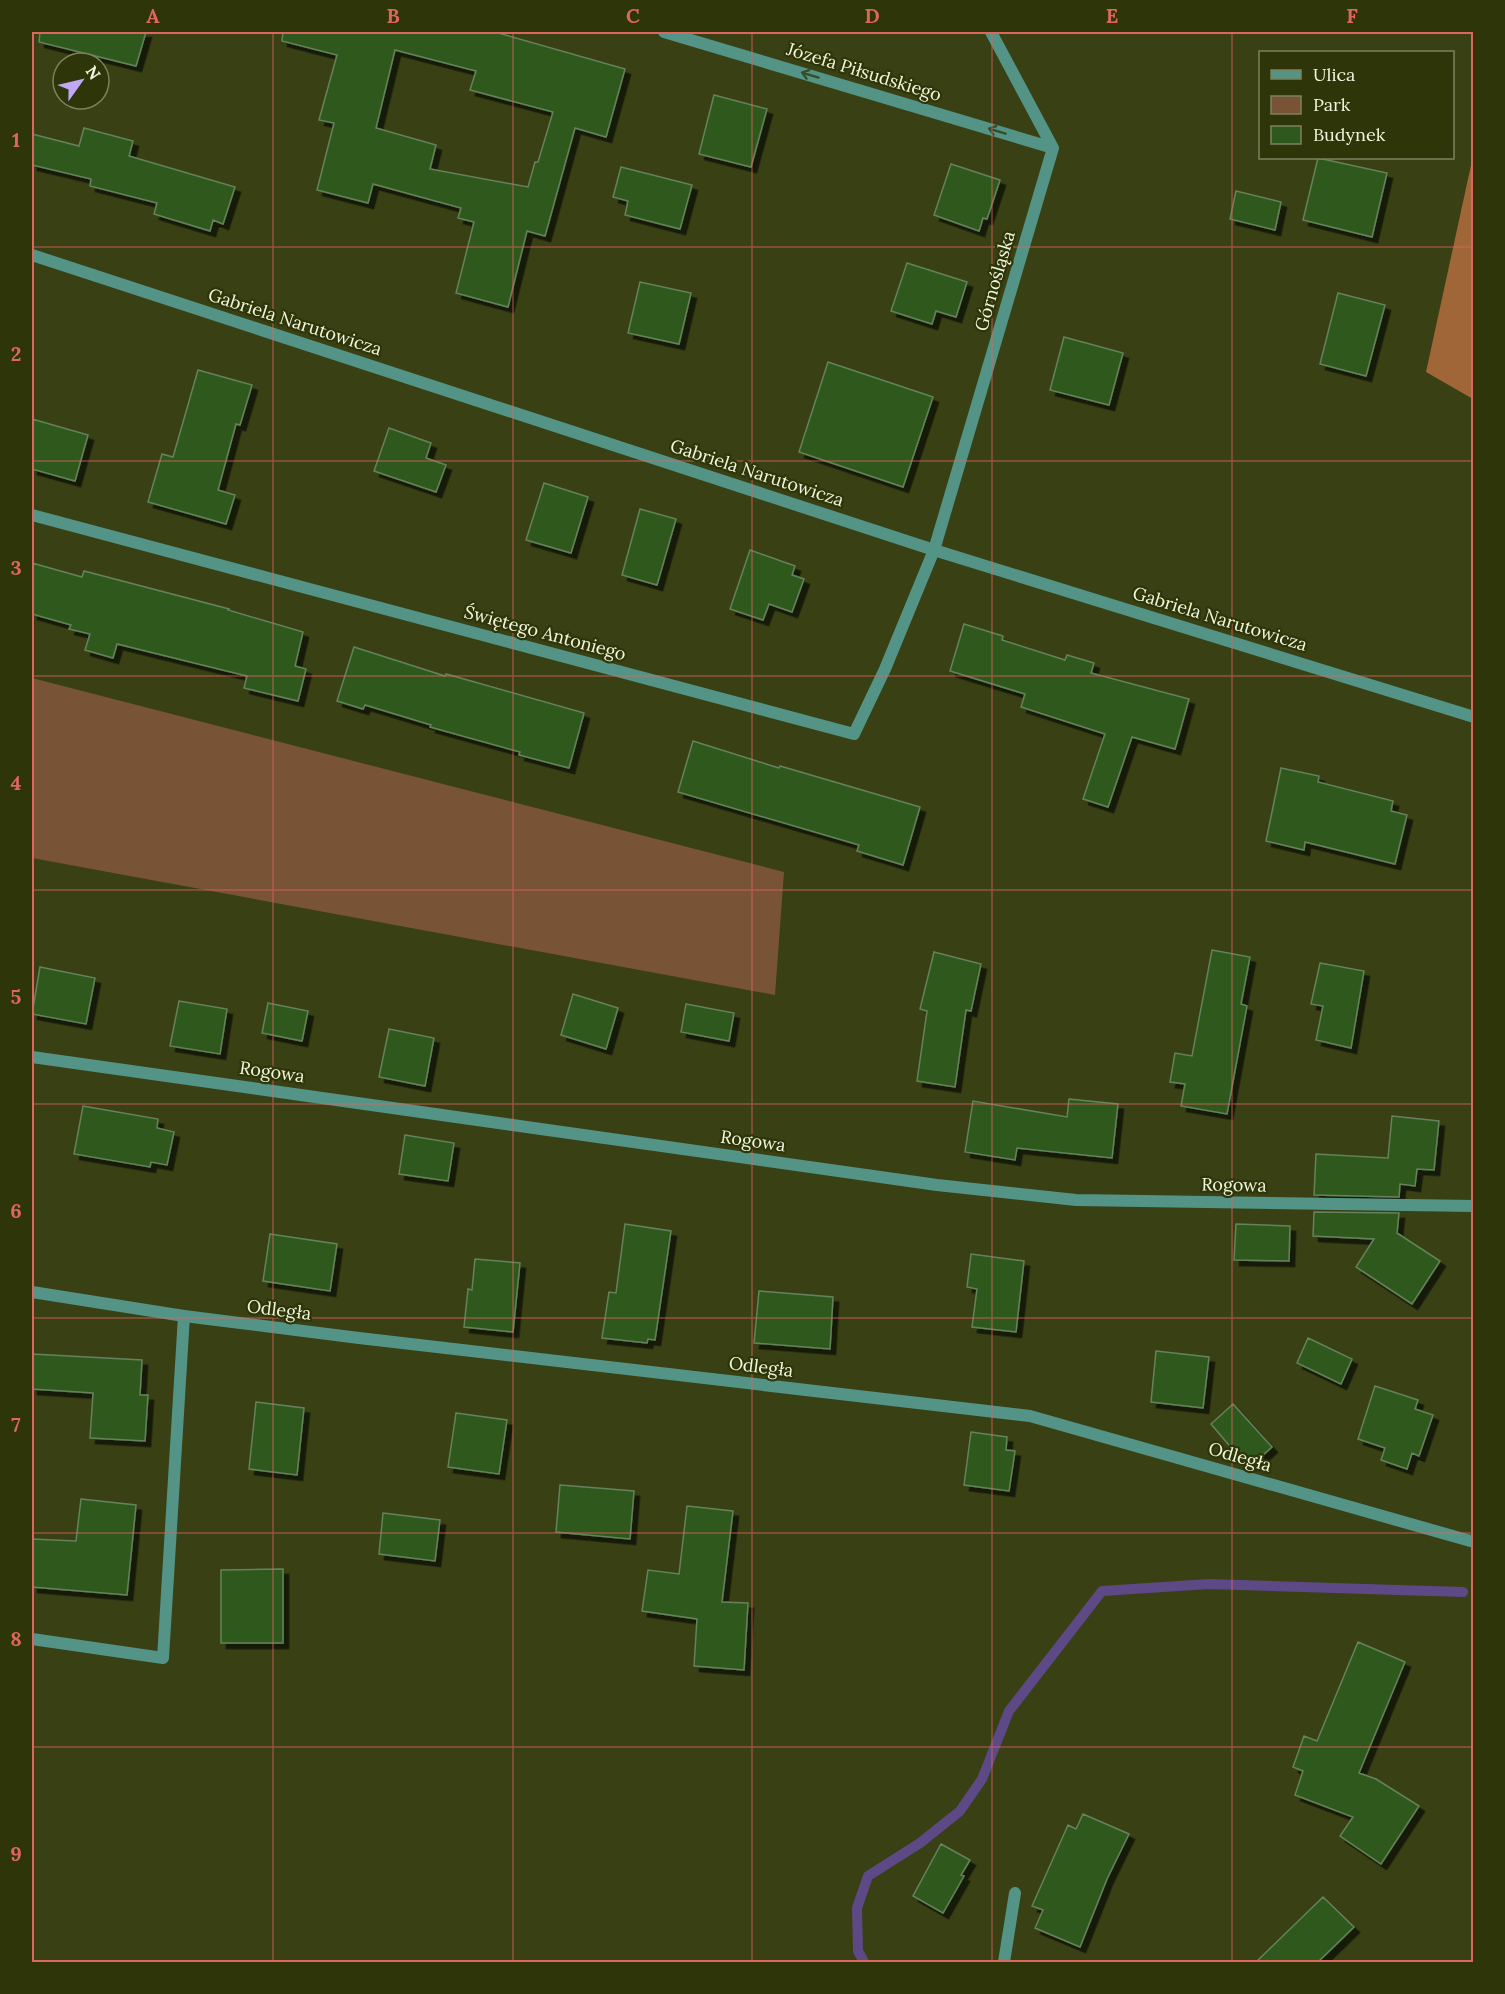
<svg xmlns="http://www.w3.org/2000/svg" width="1505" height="1994" viewBox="0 0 1505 1994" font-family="Lora,serif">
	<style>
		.green { fill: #795335 }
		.forest { fill: #a06637 }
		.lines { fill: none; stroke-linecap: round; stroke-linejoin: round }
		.stream { stroke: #5d4985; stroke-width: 10 }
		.building { fill: #2f581f; stroke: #65825c; stroke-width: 1.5; fill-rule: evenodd; filter: url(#shadow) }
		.lane { stroke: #539486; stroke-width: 12 }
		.street { stroke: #539486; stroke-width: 12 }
		.oneway { stroke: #374d28 }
		.grid { fill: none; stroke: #de665e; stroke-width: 1.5; stroke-opacity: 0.55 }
		.labels { text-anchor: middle; stroke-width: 4.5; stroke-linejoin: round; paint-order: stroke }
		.street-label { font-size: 18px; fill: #f0f6dd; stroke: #2e3508 }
		.neatline { fill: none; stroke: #de665e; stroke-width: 2 }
		.grid-label { font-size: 20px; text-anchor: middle; font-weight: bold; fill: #de665e }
	</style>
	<defs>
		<filter id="shadow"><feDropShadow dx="5.5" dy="5.5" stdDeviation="0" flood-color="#0009"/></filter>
	</defs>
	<rect width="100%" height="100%" fill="#384014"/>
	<path class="green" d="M 32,678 L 784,872 L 775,995 L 32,858 Z"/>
	<path class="forest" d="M 1473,156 L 1473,399 L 1426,372 Z"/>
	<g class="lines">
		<path class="stream" d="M 864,1962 L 858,1951 L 857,1908 L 868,1876 L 920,1843 L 960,1811 L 982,1779 L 1009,1711 L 1102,1591 L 1209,1584 L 1463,1592"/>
	</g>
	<path class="building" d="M 40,32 L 146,32 L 136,66 L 39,42 Z
		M 283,32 L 495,32 L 625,69 L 606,137 L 575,128 L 545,236 L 527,231 L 508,307 L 456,293 L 474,222 L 458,218 L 461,208 L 373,184 L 368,203 L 317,190 L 334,123 L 319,120 L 337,55 L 282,41 ZM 395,50 L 476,71 L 470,90 L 553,112 L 538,162 L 535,162 L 528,187 L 430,169 L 436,145 L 376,128 Z
		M 714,95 L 767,109 L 751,167 L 699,154 Z
		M 84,128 L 133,141 L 129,156 L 235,187 L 223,224 L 213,220 L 210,231 L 154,214 L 157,203 L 90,186 L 91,179 L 32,165 L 32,134 L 79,146 Z
		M 1318,158 L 1387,173 L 1372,237 L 1303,220 Z
		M 951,164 L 1000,180 L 987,219 L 983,218 L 979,231 L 934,215 Z
		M 621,167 L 692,185 L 680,229 L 625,215 L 628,201 L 613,197 Z
		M 1236,191 L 1281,202 L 1275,230 L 1230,219 Z
		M 907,263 L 967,282 L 956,317 L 936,311 L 932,324 L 891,311 Z
		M 640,282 L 691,293 L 679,344 L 628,333 Z
		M 1338,293 L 1385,305 L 1366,376 L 1320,364 Z
		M 1064,337 L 1123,353 L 1109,405 L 1050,390 Z
		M 828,362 L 933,397 L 903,487 L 799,452 Z
		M 198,370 L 252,385 L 240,425 L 236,424 L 218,490 L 235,495 L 226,524 L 148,502 L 162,454 L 173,457 Z
		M 32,419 L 88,435 L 75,481 L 32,469 Z
		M 389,428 L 431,443 L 426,458 L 446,465 L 436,492 L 374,471 Z
		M 544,483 L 588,497 L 571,553 L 526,540 Z
		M 640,509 L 676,519 L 657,585 L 622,575 Z
		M 750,550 L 795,566 L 792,575 L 804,579 L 792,612 L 769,604 L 763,620 L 730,609 Z
		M 32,563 L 82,577 L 84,571 L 229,609 L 228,610 L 303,632 L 295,666 L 306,669 L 298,701 L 244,688 L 247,676 L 117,644 L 113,658 L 85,650 L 90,634 L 69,629 L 71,625 L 32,614 Z
		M 964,624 L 1003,636 L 1002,640 L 1065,660 L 1067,655 L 1094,663 L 1091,673 L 1189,699 L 1175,749 L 1132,737 L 1108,807 L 1083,799 L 1105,734 L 1021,707 L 1025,694 L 950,671 Z
		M 354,647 L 445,676 L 446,674 L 584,713 L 569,768 L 519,755 L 520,752 L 430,727 L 431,725 L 365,705 L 363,709 L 337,701 Z
		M 693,741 L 779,768 L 780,766 L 920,807 L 903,865 L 857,851 L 859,845 L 678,792 Z
		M 1281,768 L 1319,776 L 1318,782 L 1393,801 L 1391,811 L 1407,815 L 1395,864 L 1305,842 L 1304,850 L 1266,841 Z
		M 1212,950 L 1250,957 L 1241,1004 L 1247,1006 L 1227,1114 L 1181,1106 L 1185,1084 L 1170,1082 L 1175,1053 L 1192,1056 Z
		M 934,952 L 981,964 L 971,1011 L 966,1010 L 955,1087 L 917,1081 L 927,1011 L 920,1009 Z
		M 1320,963 L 1364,971 L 1351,1048 L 1316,1040 L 1323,1006 L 1311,1004 Z
		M 40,967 L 95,978 L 86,1024 L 32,1014 Z
		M 573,994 L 618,1008 L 606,1049 L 561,1035 Z
		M 179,1001 L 227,1009 L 220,1054 L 170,1046 Z
		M 268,1003 L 308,1011 L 302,1041 L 262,1033 Z
		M 686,1004 L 734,1013 L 729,1041 L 681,1032 Z
		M 389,1029 L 434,1038 L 425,1086 L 379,1077 Z
		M 1069,1099 L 1118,1104 L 1112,1158 L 1017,1148 L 1015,1160 L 965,1152 L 973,1101 L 1067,1117 Z
		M 83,1106 L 158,1119 L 157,1128 L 174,1132 L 167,1165 L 151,1162 L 150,1167 L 74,1154 Z
		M 1392,1116 L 1439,1121 L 1434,1170 L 1417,1169 L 1415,1186 L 1400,1184 L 1399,1197 L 1314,1195 L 1316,1154 L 1388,1158 Z
		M 405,1135 L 454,1143 L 448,1181 L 399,1174 Z
		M 1314,1212 L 1399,1213 L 1397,1233 L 1440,1261 L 1412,1304 L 1356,1267 L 1374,1239 L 1313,1236 Z
		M 625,1224 L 671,1231 L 655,1340 L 648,1339 L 647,1343 L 602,1338 L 609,1292 L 616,1293 Z
		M 1236,1224 L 1290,1226 L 1289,1261 L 1234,1260 Z
		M 270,1234 L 337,1244 L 330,1291 L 263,1281 Z
		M 971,1254 L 1024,1261 L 1016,1332 L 972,1327 L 977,1289 L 967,1287 Z
		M 475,1259 L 520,1263 L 513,1332 L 464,1327 L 468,1289 L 472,1290 Z
		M 759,1291 L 833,1297 L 830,1349 L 754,1343 Z
		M 1308,1338 L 1352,1359 L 1341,1384 L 1297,1363 Z
		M 1156,1351 L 1209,1357 L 1203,1408 L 1151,1402 Z
		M 32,1354 L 142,1360 L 140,1395 L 148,1395 L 145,1441 L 90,1438 L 93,1393 L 32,1389 Z
		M 1375,1386 L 1418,1400 L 1415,1409 L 1433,1415 L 1419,1456 L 1412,1453 L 1407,1469 L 1381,1460 L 1385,1448 L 1358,1439 Z
		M 256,1402 L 304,1408 L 297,1475 L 249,1469 Z
		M 1233,1404 L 1272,1447 L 1252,1465 L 1239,1457 L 1211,1424 Z
		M 456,1413 L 507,1420 L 499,1474 L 448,1467 Z
		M 971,1432 L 1007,1437 L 1006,1450 L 1015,1451 L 1009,1491 L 964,1485 Z
		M 560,1485 L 634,1491 L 630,1539 L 556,1532 Z
		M 81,1499 L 136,1505 L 127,1595 L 32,1587 L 32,1539 L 76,1541 Z
		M 687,1506 L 733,1511 L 722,1602 L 748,1603 L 744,1670 L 694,1666 L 697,1619 L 642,1611 L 648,1570 L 679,1574 Z
		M 383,1513 L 440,1520 L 435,1561 L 379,1554 Z
		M 283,1569 L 283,1643 L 221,1643 L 221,1570 Z
		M 1358,1642 L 1405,1662 L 1359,1773 L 1376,1779 L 1419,1806 L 1381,1864 L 1340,1836 L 1353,1817 L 1295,1795 L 1303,1771 L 1293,1767 L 1304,1736 L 1317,1741 Z
		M 1083,1814 L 1129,1834 L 1107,1879 L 1080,1947 L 1035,1928 L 1043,1910 L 1032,1906 L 1068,1825 L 1076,1829 Z
		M 941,1844 L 970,1860 L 961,1875 L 964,1876 L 943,1913 L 913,1896 Z
		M 1323,1897 L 1354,1927 L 1318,1962 L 1256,1962 Z"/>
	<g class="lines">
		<path class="lane" d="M 32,1639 L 163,1658 L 184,1316
			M 1004,1962 L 1015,1893"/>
		<path class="street" d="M 664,32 L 1053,148
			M 32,255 L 934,550 L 1474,717
			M 32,515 L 854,734 L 885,669 L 934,550 L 1053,148 L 991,32
			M 32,1057 L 937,1185 L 1076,1200 L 1474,1206
			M 32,1292 L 184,1316 L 359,1338 L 1030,1416 L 1474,1542"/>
	</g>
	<defs><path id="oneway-shaft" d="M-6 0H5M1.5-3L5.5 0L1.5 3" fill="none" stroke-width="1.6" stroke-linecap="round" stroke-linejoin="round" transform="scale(1.5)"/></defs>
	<g class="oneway">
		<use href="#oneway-shaft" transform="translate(810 75) rotate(-163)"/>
		<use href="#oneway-shaft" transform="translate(997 131) rotate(-163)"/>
	</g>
	<path class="grid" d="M 273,32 L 273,1962M 513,32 L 513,1962M 752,32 L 752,1962M 992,32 L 992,1962M 1232,32 L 1232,1962M 32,247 L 1474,247M 32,461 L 1474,461M 32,676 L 1474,676M 32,890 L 1474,890M 32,1104 L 1474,1104M 32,1318 L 1474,1318M 32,1533 L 1474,1533M 32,1747 L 1474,1747"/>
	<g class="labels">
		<g class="street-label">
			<text transform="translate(864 72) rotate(17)" y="6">Józefa Piłsudskiego</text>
			<text transform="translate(995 281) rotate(-74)" y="6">Górnośląska</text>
			<text transform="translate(295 322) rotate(18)" y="6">Gabriela Narutowicza</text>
			<text transform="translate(757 473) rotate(18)" y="6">Gabriela Narutowicza</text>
			<text transform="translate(1220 619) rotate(17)" y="6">Gabriela Narutowicza</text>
			<text transform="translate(545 633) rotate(15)" y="6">Świętego Antoniego</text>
			<text transform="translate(272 1072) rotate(8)" y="6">Rogowa</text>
			<text transform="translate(753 1141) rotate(8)" y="6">Rogowa</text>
			<text transform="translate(1234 1185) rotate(1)" y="6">Rogowa</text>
			<text transform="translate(279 1310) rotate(7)" y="6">Odległa</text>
			<text transform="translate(761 1367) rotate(7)" y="6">Odległa</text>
			<text transform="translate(1240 1457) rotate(16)" y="6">Odległa</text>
		</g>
	</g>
	<rect width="1505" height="1994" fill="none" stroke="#2e3508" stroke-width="66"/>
	<rect x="1259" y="51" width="195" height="108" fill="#2e3508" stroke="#7c825d" stroke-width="1.5"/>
	<rect x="1271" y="70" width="30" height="9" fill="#539486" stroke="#7c825d" stroke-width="1.5"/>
	<text x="1313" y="81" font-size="18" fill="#f0f6dd">Ulica</text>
	<rect x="1271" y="96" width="30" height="18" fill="#795335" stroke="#7c825d" stroke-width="1.5"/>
	<text x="1313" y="111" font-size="18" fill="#f0f6dd">Park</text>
	<rect x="1271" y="126" width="30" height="18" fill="#2f581f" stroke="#7c825d" stroke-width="1.5"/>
	<text x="1313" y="141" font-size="18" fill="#f0f6dd">Budynek</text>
	<g transform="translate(81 81) rotate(56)"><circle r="28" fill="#2e3508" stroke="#7c825d" stroke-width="1.5"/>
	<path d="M0-4.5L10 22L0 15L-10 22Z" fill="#c0a8f4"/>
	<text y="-9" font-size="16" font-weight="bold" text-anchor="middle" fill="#f0f6dd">N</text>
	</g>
	<rect x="33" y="33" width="1439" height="1928" class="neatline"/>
	<g class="grid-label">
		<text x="153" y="23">A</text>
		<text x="393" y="23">B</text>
		<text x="633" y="23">C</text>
		<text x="872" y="23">D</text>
		<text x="1112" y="23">E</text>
		<text x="1352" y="23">F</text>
		<text x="16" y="147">1</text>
		<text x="16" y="361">2</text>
		<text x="16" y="575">3</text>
		<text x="16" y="790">4</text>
		<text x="16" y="1004">5</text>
		<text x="16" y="1218">6</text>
		<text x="16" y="1432">7</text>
		<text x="16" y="1646">8</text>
		<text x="16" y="1861">9</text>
	</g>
</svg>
